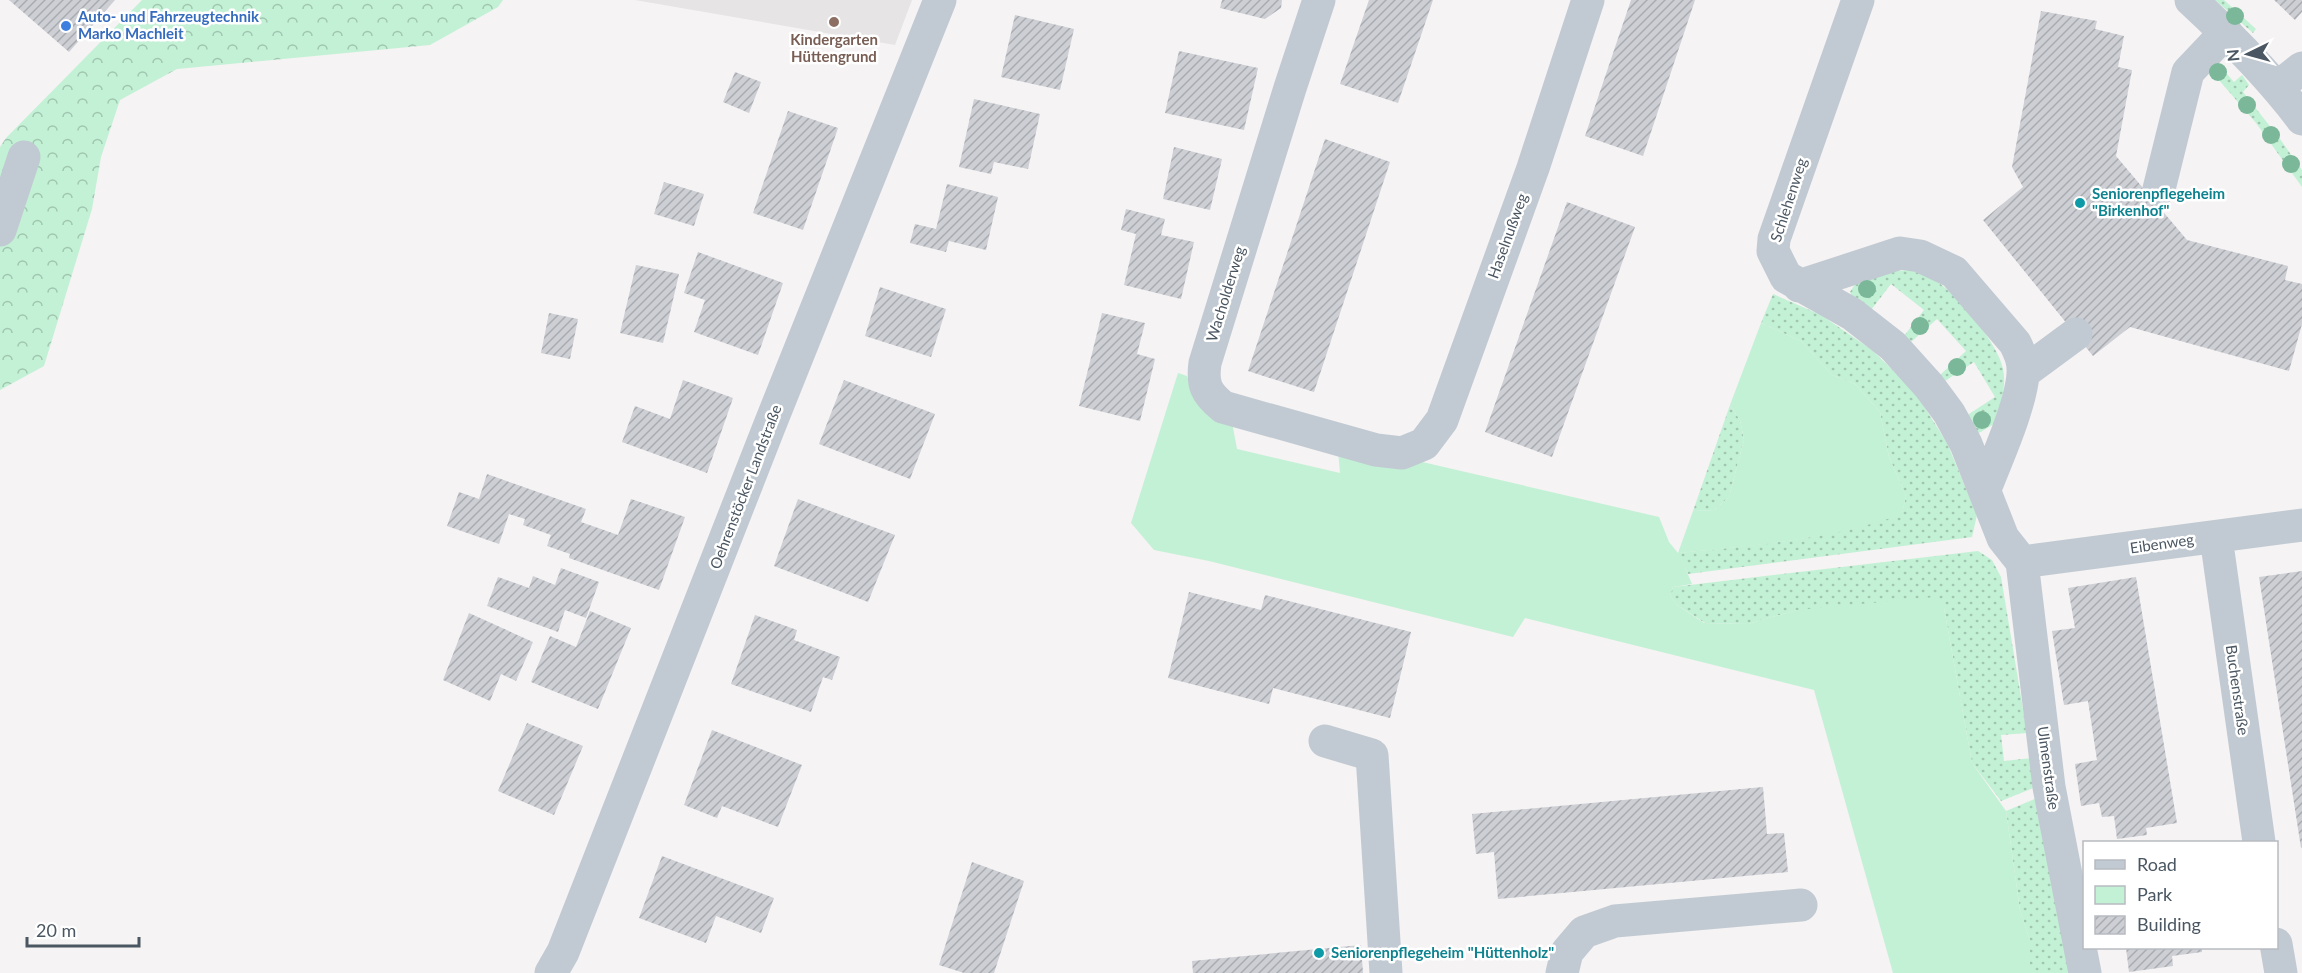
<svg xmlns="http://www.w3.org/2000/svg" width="2302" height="973" viewBox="0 0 2302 973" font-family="Lato,sans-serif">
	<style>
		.education { fill: #e6e4e5 }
		.grass { fill: url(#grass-dots) }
		.forest { fill: url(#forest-crowns) }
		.green { fill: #c3f1d5 }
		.building { fill: url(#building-hatch) }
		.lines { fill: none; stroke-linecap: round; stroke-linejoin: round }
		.minor { stroke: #c1cad2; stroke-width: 33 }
		.tree { fill: #7bb799 }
		.education-dot { fill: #8d6e63; stroke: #fff; stroke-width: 2 }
		.shop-dot { fill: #3f7fe0; stroke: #fff; stroke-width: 2 }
		.culture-dot { fill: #0f9aa8; stroke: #fff; stroke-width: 2 }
		.labels { text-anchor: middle; stroke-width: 5; stroke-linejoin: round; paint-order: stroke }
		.shop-label { font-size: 15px; font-weight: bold; fill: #366cbe; stroke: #fff; text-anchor: start }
		.education-label { font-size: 15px; font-weight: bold; fill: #785e54; stroke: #fff }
		.culture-label { font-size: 15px; font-weight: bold; fill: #0d838f; stroke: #fff; text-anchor: start }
		.street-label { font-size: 15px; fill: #4a5661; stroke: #fff }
	</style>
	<defs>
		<pattern id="grass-dots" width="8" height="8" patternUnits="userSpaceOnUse" patternTransform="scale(1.5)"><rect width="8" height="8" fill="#c3f1d5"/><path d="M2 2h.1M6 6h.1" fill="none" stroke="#a0c6b0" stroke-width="1.8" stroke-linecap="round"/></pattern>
		<pattern id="forest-crowns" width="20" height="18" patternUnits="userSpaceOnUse" patternTransform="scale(1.5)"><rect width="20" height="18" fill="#c3f1d5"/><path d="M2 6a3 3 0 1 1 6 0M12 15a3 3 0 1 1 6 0" fill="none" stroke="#a0c6b0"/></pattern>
		<pattern id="building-hatch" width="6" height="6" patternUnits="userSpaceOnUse" patternTransform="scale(1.5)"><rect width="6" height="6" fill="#cdcfd5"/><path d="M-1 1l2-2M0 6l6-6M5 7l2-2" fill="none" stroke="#a8abb0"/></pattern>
	</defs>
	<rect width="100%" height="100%" fill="#f5f3f3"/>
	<path class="education" d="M 635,0 L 912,0 L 895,45 Z"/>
	<path class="grass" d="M 2215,0 L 2224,0 L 2256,29 L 2253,33 Z
		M 2219,65 L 2234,82 L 2242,75 L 2249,85 L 2243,92 L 2280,139 L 2302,170 L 2302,187 L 2256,123 L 2212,72 Z
		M 1910,270 C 1918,273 1928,276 1936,281 C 1957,294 1999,345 2003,369 C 2007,388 2000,406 1994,424 L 1979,433 L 1974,431 L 1966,416 L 1995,397 L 1974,362 L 1945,381 L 1940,375 L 1966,351 L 1937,319 L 1911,342 L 1904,336 L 1924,310 L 1891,284 L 1871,310 L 1853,298 L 1850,292 L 1857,281 L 1895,271 Z
		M 1773,294 L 1821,315 L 1872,350 L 1915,392 L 1947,443 L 1977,515 L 1972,537 L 1688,574 L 1678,553 C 1750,546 1835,539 1902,513 L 1906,496 L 1889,457 L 1880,412 L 1855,384 L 1832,375 L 1801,341 L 1761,323 Z
		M 1730,405 L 1740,420 L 1744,440 L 1729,497 L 1714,510 L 1693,511 Z
		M 1978,551 L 1992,560 L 2001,577 L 2027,733 L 2001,735 L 2004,761 L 2032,758 L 2036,787 L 2001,801 L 1972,763 L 1944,608 L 1797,610 L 1748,624 L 1705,623 L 1677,605 L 1670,595 L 1673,587 Z
		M 2037,798 L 2070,973 L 2030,973 L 2030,941 L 2020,910 L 2006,811 Z"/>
	<path class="forest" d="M 142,0 L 503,0 L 498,7 L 430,45 L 177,69 L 120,100 L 101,157 L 92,209 L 44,366 L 0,390 L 0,147 L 6,138 Z"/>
	<path class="green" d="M 1761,323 L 1801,341 L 1832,375 L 1855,384 L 1880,412 L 1889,457 L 1906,496 L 1902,514 C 1835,539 1751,546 1679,553 L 1692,584 L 1673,587 L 1670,595 L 1677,605 L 1704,623 L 1748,624 L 1797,610 L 1936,597 L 1944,608 L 1972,763 L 2006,811 L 2020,910 L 2030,941 L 2030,973 L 1893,973 L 1814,690 L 1525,618 L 1513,637 L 1209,561 L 1154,550 L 1131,523 L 1178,373 L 1187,376 C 1199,410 1198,411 1232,422 L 1237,449 L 1340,473 L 1338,450 L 1405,458 L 1659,517 L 1669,542 L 1678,553 L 1693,511 L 1714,510 L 1729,497 L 1744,440 L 1740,420 L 1730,405 Z"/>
	<path class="building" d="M 9,0 L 115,0 L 69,52 Z
		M 1222,0 L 1282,0 L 1281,8 L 1265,19 L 1220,8 Z
		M 1369,0 L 1433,0 L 1398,103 L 1340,84 Z
		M 1631,0 L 1695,0 L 1643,156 L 1585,136 Z
		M 2274,0 L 2302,0 L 2302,12 L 2295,20 Z
		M 2041,11 L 2097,21 L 2095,29 L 2124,36 L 2118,67 L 2132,70 L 2116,156 L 2187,240 L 2288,266 L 2285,280 L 2302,284 L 2302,324 L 2289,371 L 2130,327 L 2093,356 L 1983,220 L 2023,187 L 2012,167 Z
		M 1015,15 L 1074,29 L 1060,90 L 1001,77 Z
		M 1179,51 L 1258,68 L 1244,130 L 1165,113 Z
		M 735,72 L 761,82 L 749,113 L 723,102 Z
		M 974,99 L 1040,114 L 1028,169 L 994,162 L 991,174 L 959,167 Z
		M 788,111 L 838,128 L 803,230 L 753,213 Z
		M 1325,139 L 1390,162 L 1314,392 L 1248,371 Z
		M 1174,147 L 1222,159 L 1210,210 L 1163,199 Z
		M 664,182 L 704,194 L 694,226 L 654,214 Z
		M 947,184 L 998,197 L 986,250 L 949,241 L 946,252 L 910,243 L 915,224 L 936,229 Z
		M 1567,202 L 1635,227 L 1552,457 L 1485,432 Z
		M 1126,209 L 1165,219 L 1161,235 L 1194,242 L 1181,299 L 1124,285 L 1136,234 L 1121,230 Z
		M 698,252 L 783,283 L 758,355 L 694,332 L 705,300 L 684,293 Z
		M 636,265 L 679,274 L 663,343 L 620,333 Z
		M 880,287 L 946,309 L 931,357 L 865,336 Z
		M 549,313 L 578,319 L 570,359 L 541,353 Z
		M 1102,313 L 1145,323 L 1137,354 L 1155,359 L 1140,421 L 1079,406 Z
		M 683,380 L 733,398 L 707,473 L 622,442 L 635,406 L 670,419 Z
		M 844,380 L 935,414 L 910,479 L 819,444 Z
		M 487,474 L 586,509 L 581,522 L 618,535 L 631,499 L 685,517 L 659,590 L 569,558 L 570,554 L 547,546 L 551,535 L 523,525 L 525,519 L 509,514 L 499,544 L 447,526 L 459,492 L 479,499 Z
		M 798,499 L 895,535 L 868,602 L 774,566 Z
		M 561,568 L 599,582 L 586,618 L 565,610 L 558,632 L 487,606 L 498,577 L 529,588 L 533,576 L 555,585 Z
		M 2302,571 L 2302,847 L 2301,848 L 2259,577 Z
		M 2136,577 L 2177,823 L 2146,828 L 2147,835 L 2117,839 L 2114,816 L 2102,817 L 2099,803 L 2081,806 L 2075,764 L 2097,760 L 2088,701 L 2064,705 L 2052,631 L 2075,628 L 2068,588 Z
		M 1189,592 L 1261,610 L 1265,595 L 1411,632 L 1390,718 L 1273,688 L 1269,704 L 1168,678 Z
		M 590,611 L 631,628 L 598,709 L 531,682 L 550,636 L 576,647 Z
		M 469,613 L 533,642 L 516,681 L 501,674 L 490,701 L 443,680 Z
		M 755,615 L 797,630 L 794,640 L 840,657 L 832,680 L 823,677 L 811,712 L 731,684 Z
		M 527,723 L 583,746 L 554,815 L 498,791 Z
		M 712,730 L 802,765 L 778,827 L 722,806 L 717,818 L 684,805 Z
		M 1763,787 L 1767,834 L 1784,833 L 1788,872 L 1498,899 L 1494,852 L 1476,854 L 1472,814 Z
		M 662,856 L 774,898 L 761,933 L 716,916 L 706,943 L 639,918 Z
		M 972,862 L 1024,881 L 994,973 L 964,973 L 939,965 Z
		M 1361,945 L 1363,973 L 1193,973 L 1192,961 Z
		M 2126,948 L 2202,948 L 2202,952 L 2172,956 L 2173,966 L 2129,972 Z"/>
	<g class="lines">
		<path class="minor" d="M 1319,0 L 1290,88 L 1205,363 C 1202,385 1206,393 1223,407 L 1376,450 L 1402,453 L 1424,444 L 1442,420 L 1533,168 L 1588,0
			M 1858,0 L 1774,239 L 1773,251 L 1786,277 L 1852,314 L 1893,346 L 1929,386 L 1949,413 L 1966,444 L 2003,538 L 2022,562
			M 2191,0 C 2231,37 2269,75 2302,119
			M 2278,87 L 2302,68
			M 2159,189 L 2188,72 L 2226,32
			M 0,230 L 24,157
			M 1799,286 L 1900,253 L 1920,256 L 1954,272 L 2015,343 C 2020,353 2024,362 2023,374 C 2021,405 1997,458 1985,489
			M 2023,373 L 2076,334
			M 2216,537 L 2259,842
			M 2022,562 L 2049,787 L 2085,973
			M 2022,562 L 2302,525
			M 1325,741 L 1372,755 L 1386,973
			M 2276,944 L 2281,973
			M 551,973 L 563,952 L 769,427 L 940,0
			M 1562,973 L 1567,952 L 1584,932 L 1615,921 L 1801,905"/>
	</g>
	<g class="tree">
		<circle cx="2235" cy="16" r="9"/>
		<circle cx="2218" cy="72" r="9"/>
		<circle cx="2247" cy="105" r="9"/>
		<circle cx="2271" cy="135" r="9"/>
		<circle cx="2291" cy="164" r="9"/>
		<circle cx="1867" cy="289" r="9"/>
		<circle cx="1920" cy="326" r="9"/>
		<circle cx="1957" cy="367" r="9"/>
		<circle cx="1982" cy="420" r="9"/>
	</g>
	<circle class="education-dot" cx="834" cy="22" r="6"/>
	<circle class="shop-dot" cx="66" cy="26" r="6"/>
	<g class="culture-dot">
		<circle cx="2080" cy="203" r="6"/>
		<circle cx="1319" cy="953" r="6"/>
	</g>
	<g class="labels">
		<g class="shop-label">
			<text x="78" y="22">Auto- und Fahrzeugtechnik<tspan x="78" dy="17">Marko Machleit</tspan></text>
		</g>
		<g class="education-label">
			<text x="834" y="45">Kindergarten<tspan x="834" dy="17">Hüttengrund</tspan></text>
		</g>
		<g class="culture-label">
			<text x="2092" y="199">Seniorenpflegeheim<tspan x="2092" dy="17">"Birkenhof"</tspan></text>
			<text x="1331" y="958">Seniorenpflegeheim "Hüttenholz"</text>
		</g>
		<g class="street-label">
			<text transform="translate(1789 200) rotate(-72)" y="5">Schlehenweg</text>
			<text transform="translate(1508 236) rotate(-70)" y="5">Haselnußweg</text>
			<text transform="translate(1226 294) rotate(-73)" y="5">Wacholderweg</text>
			<text transform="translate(746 487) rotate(-69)" y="5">Oehrenstöcker Landstraße</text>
			<text transform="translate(2162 544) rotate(-8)" y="5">Eibenweg</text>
			<text transform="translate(2237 690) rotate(82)" y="5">Buchenstraße</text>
			<text transform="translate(2048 768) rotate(82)" y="5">Ulmenstraße</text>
		</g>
	</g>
	<rect x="2083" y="841" width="195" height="108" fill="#ffffff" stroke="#b7bbc0" stroke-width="1.5"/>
	<rect x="2095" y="860" width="30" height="9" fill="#c1cad2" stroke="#b7bbc0" stroke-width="1.5"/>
	<text x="2137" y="871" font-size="18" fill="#4a5661">Road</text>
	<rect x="2095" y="886" width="30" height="18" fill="#c3f1d5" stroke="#b7bbc0" stroke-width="1.5"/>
	<text x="2137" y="901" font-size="18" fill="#4a5661">Park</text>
	<rect x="2095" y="916" width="30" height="18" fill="url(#building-hatch)" stroke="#b7bbc0" stroke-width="1.5"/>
	<text x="2137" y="931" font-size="18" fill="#4a5661">Building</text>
	<g transform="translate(2248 54) rotate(265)" stroke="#ffffff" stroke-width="4.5" paint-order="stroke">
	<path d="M0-4.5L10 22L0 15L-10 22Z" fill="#4a5661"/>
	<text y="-9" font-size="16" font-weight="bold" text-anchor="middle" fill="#4a5661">N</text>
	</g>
	<path d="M27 937v9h112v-9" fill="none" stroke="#4a5661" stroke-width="3"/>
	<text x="36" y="937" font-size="18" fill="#4a5661" stroke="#ffffff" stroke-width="4.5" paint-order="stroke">20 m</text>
</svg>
